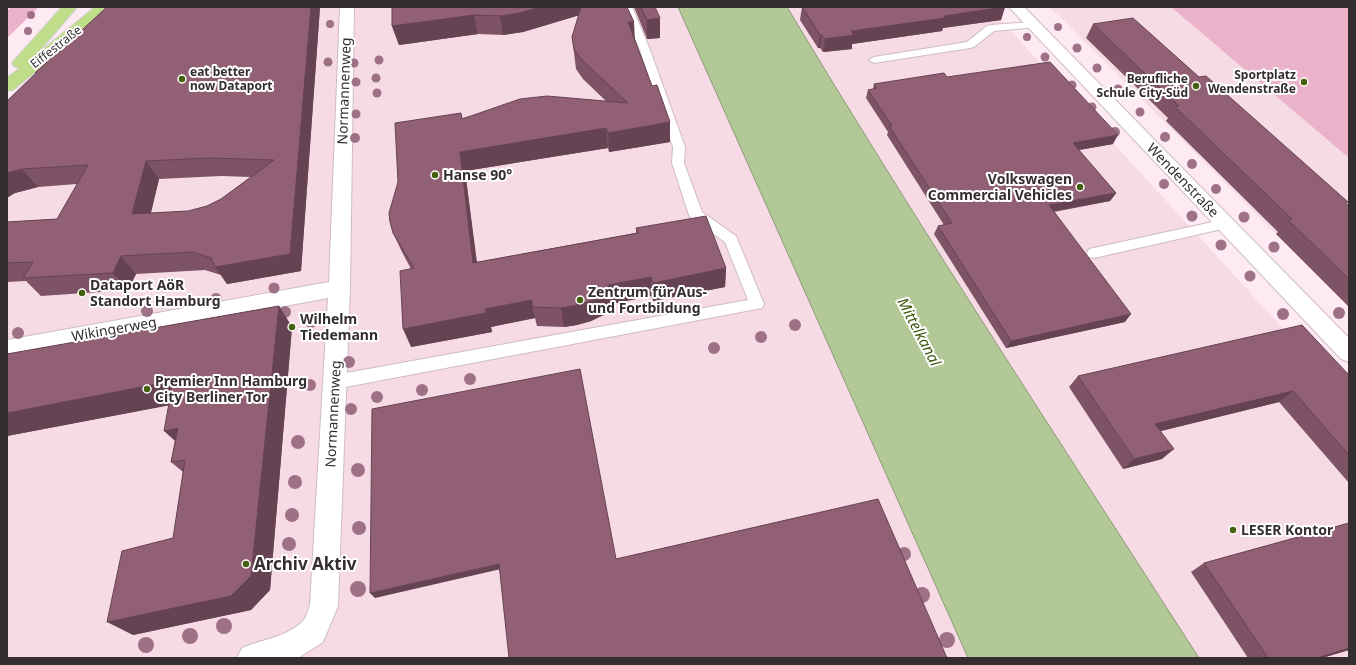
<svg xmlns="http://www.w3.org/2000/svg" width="1356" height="665" viewBox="0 0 1356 665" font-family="'Noto Sans',sans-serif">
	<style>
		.built { fill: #f6dae4 }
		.green { fill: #ebb3c9 }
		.water { fill: #b2c896; stroke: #8c9a77 }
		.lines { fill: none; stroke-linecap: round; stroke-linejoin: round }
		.service-casing { stroke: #cebcc2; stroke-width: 2 }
		.minor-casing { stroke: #cebcc2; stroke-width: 2 }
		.tertiary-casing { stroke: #cebcc2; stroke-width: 2 }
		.primary-casing { stroke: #d3d1d1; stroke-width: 2 }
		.service { fill: #fff; fill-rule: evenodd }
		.minor { fill: #fff; fill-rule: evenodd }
		.tertiary { fill: #fff; fill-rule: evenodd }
		.primary { fill: #c0dd8a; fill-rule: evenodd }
		.tree { fill: #9e7187 }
		.wall { fill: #7e5365; fill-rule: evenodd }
		.shaded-wall { fill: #664352 }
		.building { fill: #926075; stroke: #664352; fill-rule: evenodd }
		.poi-dot { fill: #45600f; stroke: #fff; stroke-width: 1.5 }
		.labels { text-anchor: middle; stroke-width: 4; stroke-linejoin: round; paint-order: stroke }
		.far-street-label { font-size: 12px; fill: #352e30; stroke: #fff }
		.far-poi-label { font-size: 12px; font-weight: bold; fill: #352e30; stroke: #fff; text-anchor: end }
		.street-label { font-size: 14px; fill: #352e30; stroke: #fff }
		.poi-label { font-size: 14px; font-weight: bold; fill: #352e30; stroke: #fff; text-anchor: start }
		.water-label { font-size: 15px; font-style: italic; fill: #40590f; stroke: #fff }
		.near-poi-label { font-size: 17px; font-weight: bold; fill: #352e30; stroke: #fff; text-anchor: start }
	</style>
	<rect width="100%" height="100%" fill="#feeaf2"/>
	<path class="built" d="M 127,7 L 678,7 L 968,658 L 7,658 L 7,120 Z
		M 787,7 L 989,7 L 1349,401 L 1349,658 L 1199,658 L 1002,352 L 839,94 Z
		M 1047,7 L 1171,7 L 1349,158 L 1349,307 L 1057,14 Z"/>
	<path class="green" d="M 11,7 L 39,7 L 7,38 L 7,11 Z
		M 1171,7 L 1349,7 L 1349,158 Z"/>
	<path class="water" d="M 678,7 L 787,7 C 919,227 1060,442 1199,658 L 968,658 Z"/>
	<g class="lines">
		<g class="service-casing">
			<path id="service" d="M 622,7 L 632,7 L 650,50 L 685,147 L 684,163 L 702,212 L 736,236 L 764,304 L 762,308 L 335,389 L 329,387 L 327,382 L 329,377 L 335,375 L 748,300 L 725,242 L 691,218 L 689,215 L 672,163 L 673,147 L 640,50 Z
				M 1033,22 L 1037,23 L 1038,25 L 1037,27 L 994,31 L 974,47 L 970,48 L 874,63 L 869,60 L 874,57 L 967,42 L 987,26 L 991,25 Z
				M 1226,219 L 1231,221 L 1233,224 L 1231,227 L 1094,258 L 1089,257 L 1087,253 L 1089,249 L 1094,248 Z"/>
		</g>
		<g class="minor-casing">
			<path id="minor" d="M 340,7 L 354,7 L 350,288 L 338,606 L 323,642 L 298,658 L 237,658 L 242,648 C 262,639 285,638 302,622 C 306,619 308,610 310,605 L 328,298 L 7,358 L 7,340 L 329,282 Z"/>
		</g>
		<g class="tertiary-casing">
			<path id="tertiary" d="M 1009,7 L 1024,7 L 1349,338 L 1349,362 L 1341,359 Z"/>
		</g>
		<g class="primary-casing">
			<path id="primary" d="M 62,7 L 77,7 L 35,56 L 95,7 L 111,7 L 90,27 L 13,90 L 7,91 L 7,78 L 20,68 L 14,66 L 12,63 Z"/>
		</g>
		<use href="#service" class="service"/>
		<use href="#minor" class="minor"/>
		<use href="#tertiary" class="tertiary"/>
		<use href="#primary" class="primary"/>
	</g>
	<g class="tree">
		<circle cx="31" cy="15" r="4"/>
		<circle cx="330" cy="24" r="4"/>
		<circle cx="1058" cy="27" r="4"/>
		<circle cx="28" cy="31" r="4"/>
		<circle cx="1027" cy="37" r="4"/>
		<circle cx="1077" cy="48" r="4.5"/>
		<circle cx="1045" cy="57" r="4.5"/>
		<circle cx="379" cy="60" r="4.5"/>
		<circle cx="328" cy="62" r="4.5"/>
		<circle cx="354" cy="63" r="4.5"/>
		<circle cx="1097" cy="68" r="4.5"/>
		<circle cx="376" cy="78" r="4.5"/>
		<circle cx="356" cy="82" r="4.5"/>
		<circle cx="1072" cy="85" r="4.5"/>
		<circle cx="1118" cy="89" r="4.5"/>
		<circle cx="377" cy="93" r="4.5"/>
		<circle cx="1092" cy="107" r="4.5"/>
		<circle cx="1140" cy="112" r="4.5"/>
		<circle cx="356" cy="114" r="4.5"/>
		<circle cx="1115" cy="132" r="5"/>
		<circle cx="1165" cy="137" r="5"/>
		<circle cx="355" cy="138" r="5"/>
		<circle cx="1192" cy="164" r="5"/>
		<circle cx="1164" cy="184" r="5"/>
		<circle cx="1216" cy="189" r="5"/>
		<circle cx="1192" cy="216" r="5.5"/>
		<circle cx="1244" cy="217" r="5.5"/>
		<circle cx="1221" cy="245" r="5.5"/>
		<circle cx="1274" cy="247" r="5.5"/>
		<circle cx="1250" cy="276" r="5.5"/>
		<circle cx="274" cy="288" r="5.5"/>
		<circle cx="216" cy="299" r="6"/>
		<circle cx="147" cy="311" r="6"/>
		<circle cx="285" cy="312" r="6"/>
		<circle cx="1339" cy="313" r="6"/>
		<circle cx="1283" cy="314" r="6"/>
		<circle cx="311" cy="322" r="6"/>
		<circle cx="795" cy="325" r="6"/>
		<circle cx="18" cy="333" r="6"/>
		<circle cx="761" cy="337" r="6"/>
		<circle cx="714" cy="348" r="6"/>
		<circle cx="349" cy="362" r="6"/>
		<circle cx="470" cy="379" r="6"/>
		<circle cx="310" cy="385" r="6"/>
		<circle cx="422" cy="390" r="6"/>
		<circle cx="377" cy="397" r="6"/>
		<circle cx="351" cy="409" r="6"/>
		<circle cx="298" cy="442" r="7"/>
		<circle cx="358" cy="470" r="7"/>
		<circle cx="295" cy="482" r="7"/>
		<circle cx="292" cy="515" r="7"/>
		<circle cx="359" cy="528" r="7"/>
		<circle cx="289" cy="544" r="7"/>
		<circle cx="904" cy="554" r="7"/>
		<circle cx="358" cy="589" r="8"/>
		<circle cx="922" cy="595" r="8"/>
		<circle cx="224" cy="626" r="8"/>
		<circle cx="190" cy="636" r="8"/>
		<circle cx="947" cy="640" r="8"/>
		<circle cx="146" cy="645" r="8"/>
	</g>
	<path class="wall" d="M 107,7 L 320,7 L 301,271 L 227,284 L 221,275 L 205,270 L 136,274 L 128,290 L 41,296 L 26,281 L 7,282 L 7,222 L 57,219 L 77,184 L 38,187 L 15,193 L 35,74 L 35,73 ZM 221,176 L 251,177 L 221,199 L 207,206 L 188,211 L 151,213 L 159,179 Z
		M 392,7 L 627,7 L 635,40 L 652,86 L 670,122 L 670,142 L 609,152 L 608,148 L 465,171 L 477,262 L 636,233 L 636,228 L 726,268 L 725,287 L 653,301 L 651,296 L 611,304 L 612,311 L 591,321 L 577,325 L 564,327 L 537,326 L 535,318 L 491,327 L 492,332 L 411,347 L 411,269 L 402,252 L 393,233 L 462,118 L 606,101 L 583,79 L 576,69 L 572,37 L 579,15 L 523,32 L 503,35 L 478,34 L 399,45 L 392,26 Z
		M 634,7 L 655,7 L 660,38 L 647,39 Z
		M 802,7 L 1005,7 L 1001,20 L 943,28 L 942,31 L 852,44 L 852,49 L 823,52 L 820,48 L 818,48 L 800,20 Z
		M 1093,24 L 1199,77 L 1349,206 L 1349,307 L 1276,234 L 1278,232 L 1166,121 L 1168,118 L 1086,38 Z
		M 947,77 L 1113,144 L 1078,150 L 1116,193 L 1110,201 L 1054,212 L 1125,322 L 1006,348 L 934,234 L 938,226 L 944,225 L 887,135 L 888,132 L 866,98 L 868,90 L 873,89 L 874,84 Z
		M 279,306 L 292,327 L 270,590 L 251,610 L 133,635 L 173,538 L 183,472 L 171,462 L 175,441 L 169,405 L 7,436 L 7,354 Z
		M 1349,375 L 1349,483 L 1279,402 L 1160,431 L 1162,459 L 1123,469 L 1069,387 L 1078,376 Z
		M 1349,523 L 1349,650 L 1322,658 L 1248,658 L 1191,572 L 1204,563 Z"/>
	<path class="shaded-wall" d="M 311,7 L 320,7 L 301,271 L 227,284 L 215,267 L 290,254 Z
		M 540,7 L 587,7 L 587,13 L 523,32 L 503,35 L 500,16 Z
		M 1005,7 L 1001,20 L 943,28 L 942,31 L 852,44 L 852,49 L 823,52 L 825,39 L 851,31 L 944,16 Z
		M 474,15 L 478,34 L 399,45 L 392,26 Z
		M 660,18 L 660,38 L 647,39 L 647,20 Z
		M 628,22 L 634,22 L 635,41 Z
		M 820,35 L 822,35 L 820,48 L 818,48 Z
		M 670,122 L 670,142 L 609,152 L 608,133 Z
		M 606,128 L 608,148 L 465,171 L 479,282 L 473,263 L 460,152 Z
		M 1118,135 L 1113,144 L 1068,152 L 1073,143 Z
		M 146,161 L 159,179 L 146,232 L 132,214 Z
		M 22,169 L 38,187 L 15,193 L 7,198 L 7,173 Z
		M 1116,193 L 1110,201 L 1044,213 L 1049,205 Z
		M 121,256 L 136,274 L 128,290 L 113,273 Z
		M 726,268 L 725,287 L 653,301 L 653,283 Z
		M 651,277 L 651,296 L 611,304 L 612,311 L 591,321 L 577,325 L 564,327 L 561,308 L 608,285 Z
		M 532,300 L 532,307 L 535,318 L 491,327 L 492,332 L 411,347 L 403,329 L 485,309 Z
		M 279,306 L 292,327 L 270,590 L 251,610 L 133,635 L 107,622 L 231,596 Z
		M 1131,314 L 1125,322 L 1006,348 L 1011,341 Z
		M 173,381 L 192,401 L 7,436 L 7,413 Z
		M 1293,391 L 1279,402 L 1145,435 L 1155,424 Z
		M 178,428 L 184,449 L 164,431 Z
		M 1174,449 L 1162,459 L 1123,469 L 1134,459 Z
		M 499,564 L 501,569 L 375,598 L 370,593 Z
		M 1349,648 L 1349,650 L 1322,658 L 1317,658 Z"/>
	<path class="building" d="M 107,7 L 311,7 L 290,254 L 215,267 L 211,258 L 192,252 L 121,256 L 113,273 L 23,278 L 33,262 L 7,263 L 7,222 L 57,219 L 88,165 L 22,169 L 7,173 L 7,101 L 36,73 L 35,73 ZM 210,158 L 274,160 L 221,199 L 207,206 L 188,211 L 132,214 L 146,161 Z
		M 392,7 L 540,7 L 520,13 L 500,16 L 474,15 L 392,26 Z
		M 581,7 L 627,7 L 634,22 L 628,22 L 652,86 L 657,85 L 670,122 L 608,133 L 606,128 L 460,152 L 473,263 L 638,233 L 636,228 L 706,216 L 726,268 L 653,283 L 651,277 L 608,285 L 610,293 L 588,302 L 573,306 L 561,308 L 532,307 L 532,300 L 485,309 L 486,313 L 403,329 L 400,271 L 414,268 L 393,233 L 390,222 L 389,213 L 398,182 L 395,123 L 461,113 L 462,119 L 520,99 L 547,96 L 628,103 L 581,59 L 574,49 L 572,37 Z
		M 641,7 L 655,7 L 660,18 L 647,20 Z
		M 802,7 L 1005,7 L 944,16 L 946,18 L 851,31 L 854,35 L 825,39 L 822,35 L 820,35 Z
		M 1133,18 L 1199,77 L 1206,76 L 1348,202 L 1345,203 L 1349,206 L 1349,279 L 1288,220 L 1292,219 L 1175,107 L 1179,106 L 1093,24 Z
		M 1050,62 L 1118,135 L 1073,143 L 1116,193 L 1049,205 L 1131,314 L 1011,341 L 938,226 L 952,223 L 889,126 L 892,126 L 868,90 L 877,88 L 874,84 L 944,73 L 947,77 Z
		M 279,306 L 251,576 L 231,596 L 107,622 L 122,551 L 173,538 L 185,460 L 171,462 L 178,428 L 164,431 L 173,381 L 7,413 L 7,354 Z
		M 1302,325 L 1349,375 L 1349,455 L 1293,391 L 1155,424 L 1174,449 L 1134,459 L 1078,376 Z
		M 580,369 L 616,559 L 878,499 L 947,658 L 509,658 L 499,564 L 370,593 L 372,409 Z
		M 1349,523 L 1349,648 L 1317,658 L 1268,658 L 1204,563 Z"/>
	<g class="poi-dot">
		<circle cx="182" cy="79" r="4"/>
		<circle cx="1304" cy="82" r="4"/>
		<circle cx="1196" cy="86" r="4"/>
		<circle cx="435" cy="175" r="4"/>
		<circle cx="1080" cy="187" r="4"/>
		<circle cx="82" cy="293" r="4"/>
		<circle cx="580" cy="300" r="4"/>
		<circle cx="292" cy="327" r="4"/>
		<circle cx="147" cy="389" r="4"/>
		<circle cx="1233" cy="530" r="4"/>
		<circle cx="246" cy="564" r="4"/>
	</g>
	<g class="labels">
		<g class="far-street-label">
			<text transform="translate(56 47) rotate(-38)" y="4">Eiffestraße</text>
		</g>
		<g class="far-poi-label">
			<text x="190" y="76" text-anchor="start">eat better<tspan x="190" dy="14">now Dataport</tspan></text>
			<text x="1296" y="79">Sportplatz<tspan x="1296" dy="14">Wendenstraße</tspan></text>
			<text x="1188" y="83">Berufliche<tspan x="1188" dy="14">Schule City-Süd</tspan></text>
		</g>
		<g class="street-label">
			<text transform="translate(344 91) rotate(-88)" y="5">Normannenweg</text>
			<text transform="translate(1183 180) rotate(46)" y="5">Wendenstraße</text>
			<text transform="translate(114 329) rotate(-10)" y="5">Wikingerweg</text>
			<text transform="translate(333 414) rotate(-87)" y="5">Normannenweg</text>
		</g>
		<g class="poi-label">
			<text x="443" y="180">Hanse 90°</text>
			<text x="1072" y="184" text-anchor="end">Volkswagen<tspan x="1072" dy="16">Commercial Vehicles</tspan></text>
			<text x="90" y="290">Dataport AöR<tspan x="90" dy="16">Standort Hamburg</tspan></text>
			<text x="588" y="297">Zentrum für Aus-<tspan x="588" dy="16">und Fortbildung</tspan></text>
			<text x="300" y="324">Wilhelm<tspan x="300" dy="16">Tiedemann</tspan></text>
			<text x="155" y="386">Premier Inn Hamburg<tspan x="155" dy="16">City Berliner Tor</tspan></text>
			<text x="1241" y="535">LESER Kontor</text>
		</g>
		<g class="water-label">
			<text transform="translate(919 332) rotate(62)" y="5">Mittelkanal</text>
		</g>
		<g class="near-poi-label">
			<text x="254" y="570">Archiv Aktiv</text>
		</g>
	</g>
	<rect width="1356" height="665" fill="none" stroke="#352e30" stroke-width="16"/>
</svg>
